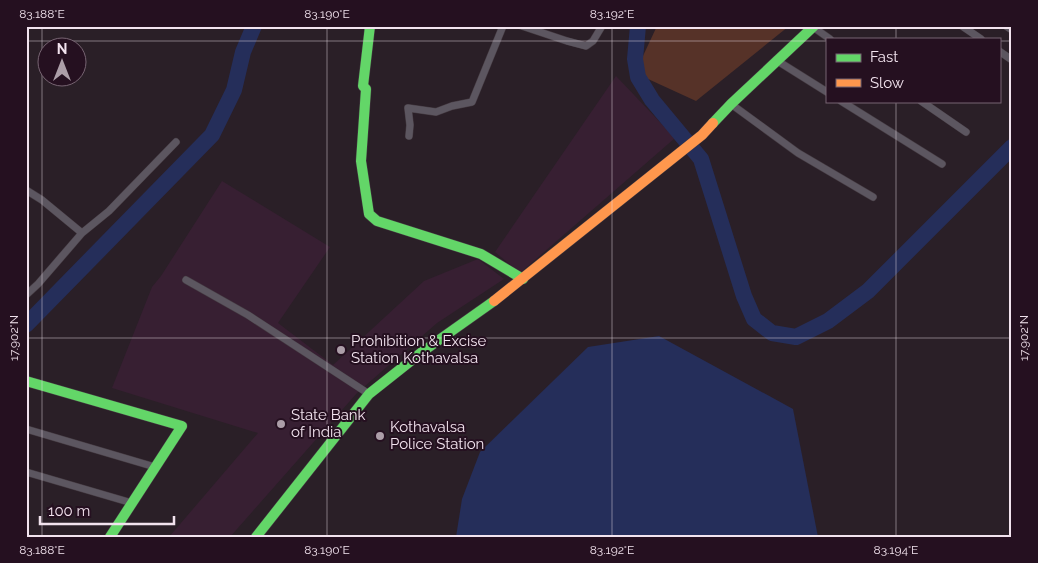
<svg xmlns="http://www.w3.org/2000/svg" width="1038" height="563" viewBox="0 0 1038 563" font-family="Raleway,sans-serif">
	<style>
		.built { fill: #371f32 }
		.green { fill: #563228 }
		.water { fill: #252e5a }
		.lines { fill: none; stroke-linecap: round; stroke-linejoin: round }
		.river { stroke: #252e5a; stroke-width: 16 }
		.street-casing { stroke: #453b42; stroke-width: 8 }
		.fast-casing { stroke: #453b42; stroke-width: 11 }
		.slow-casing { stroke: #453b42; stroke-width: 11 }
		.street { stroke: #5c5660; stroke-width: 7 }
		.fast { stroke: #63d668; stroke-width: 10 }
		.slow { stroke: #ff974d; stroke-width: 10 }
		.ticks { fill: none; stroke: #f2e3ee; stroke-width: 1; stroke-opacity: 0.45 }
		.poi-dot { fill: #ac9ea8; stroke: #251020; stroke-width: 2 }
		.labels { text-anchor: middle; stroke-width: 4; stroke-linejoin: round; paint-order: stroke }
		.poi-label { font-size: 15px; fill: #f2e3ee; stroke: #251020; text-anchor: start }
		.neatline { fill: none; stroke: #f2e3ee; stroke-width: 2 }
		.ticks-label { font-size: 12px; text-anchor: middle; fill: #f2e3ee }
	</style>
	<rect width="100%" height="100%" fill="#2a1f27"/>
	<path class="built" d="M 616,76 L 675,138 L 520,273 L 495,252 Z
		M 222,181 L 330,247 L 278,323 L 333,365 L 424,281 L 478,259 L 504,279 L 437,323 L 357,393 L 230,537 L 169,537 L 258,433 L 112,388 L 152,287 L 161,276 Z"/>
	<path class="green" d="M 657,26 L 789,26 L 696,101 L 635,73 Z"/>
	<path class="water" d="M 659,336 L 793,409 L 818,537 L 456,537 L 462,499 L 480,452 L 588,347 Z"/>
	<g class="lines">
		<path class="river" d="M 638,26 L 635,59 L 638,77 L 652,100 L 701,159 L 744,296 L 754,319 L 772,333 L 796,337 L 828,321 L 868,291 L 1012,147
			M 26,325 L 212,135 L 234,90 L 243,52 L 254,26"/>
		<g class="street-casing">
			<path id="street" d="M 522,26 L 567,41 L 586,46 L 593,41 L 602,26
				M 962,26 L 981,39
				M 1006,26 L 1012,30
				M 813,27 L 830,39
				M 999,51 L 1012,60
				M 776,60 L 827,92
				M 841,101 L 942,164
				M 921,101 L 966,132
				M 731,104 L 798,153 L 873,197
				M 409,136 L 410,125 L 408,108 L 436,112 L 452,106 L 472,102 L 503,26
				M 26,190 L 42,200 L 82,233
				M 186,280 L 248,315 L 369,394
				M 26,295 L 38,284 L 82,233 L 109,211 L 176,142
				M 26,429 L 155,467
				M 26,472 L 132,503"/>
		</g>
		<g class="fast-casing">
			<path id="fast" d="M 370,26 L 363,86 L 366,89 L 361,161 L 369,214 L 377,221 L 481,254 L 523,279
				M 713,123 L 731,104 L 814,26
				M 26,381 L 182,426 L 110,537
				M 256,537 L 369,394 L 422,352 L 494,301"/>
		</g>
		<g class="slow-casing">
			<path id="slow" d="M 494,301 L 702,135 L 713,123"/>
		</g>
		<use href="#street" class="street"/>
		<use href="#fast" class="fast"/>
		<use href="#slow" class="slow"/>
	</g>
	<path class="ticks" d="M 42,26 L 42,537M 327,26 L 327,537M 612,26 L 612,537M 896,26 L 896,39M 26,41 L 827,41M 999,41 L 1012,41M 896,101 L 896,537M 26,338 L 1012,338"/>
	<g class="poi-dot">
		<circle cx="341" cy="350" r="5"/>
		<circle cx="281" cy="424" r="5"/>
		<circle cx="380" cy="436" r="5"/>
	</g>
	<g class="labels">
		<g class="poi-label">
			<text x="351" y="346">Prohibition &amp; Excise<tspan x="351" dy="17">Station Kothavalsa</tspan></text>
			<text x="291" y="420">State Bank<tspan x="291" dy="17">of India</tspan></text>
			<text x="390" y="432">Kothavalsa<tspan x="390" dy="17">Police Station</tspan></text>
		</g>
	</g>
	<rect width="1038" height="563" fill="none" stroke="#251020" stroke-width="55"/>
	<rect x="826" y="38" width="175" height="65" fill="#251020" stroke="#776472"/>
	<rect x="836" y="54" width="25" height="8" fill="#63d668" stroke="#776472"/>
	<text x="870" y="62" font-size="15" fill="#f2e3ee">Fast</text>
	<rect x="836" y="79" width="25" height="8" fill="#ff974d" stroke="#776472"/>
	<text x="870" y="88" font-size="15" fill="#f2e3ee">Slow</text>
	<g transform="translate(62 62)"><circle r="24" fill="#251020" stroke="#776472"/>
	<path d="M0-4L9 19L0 12L-9 19Z" fill="#ac9ea8"/>
	<text y="-8" font-size="14" font-weight="bold" text-anchor="middle" fill="#f2e3ee">N</text>
	</g>
	<path d="M40 516v8h134v-8" fill="none" stroke="#f2e3ee" stroke-width="2.5"/>
	<text x="48" y="516" font-size="15" fill="#f2e3ee" stroke="#251020" stroke-width="4" paint-order="stroke">100 m</text>
	<rect x="28" y="28" width="982" height="508" class="neatline"/>
	<g class="ticks-label">
		<text x="42" y="18">83.188°E</text>
		<text x="327" y="18">83.190°E</text>
		<text x="612" y="18">83.192°E</text>
		<text transform="translate(14 338) rotate(-90)" y="4">17.902°N</text>
		<text transform="translate(1024 338) rotate(-90)" y="4">17.902°N</text>
		<text x="42" y="554">83.188°E</text>
		<text x="327" y="554">83.190°E</text>
		<text x="612" y="554">83.192°E</text>
		<text x="896" y="554">83.194°E</text>
	</g>
</svg>
